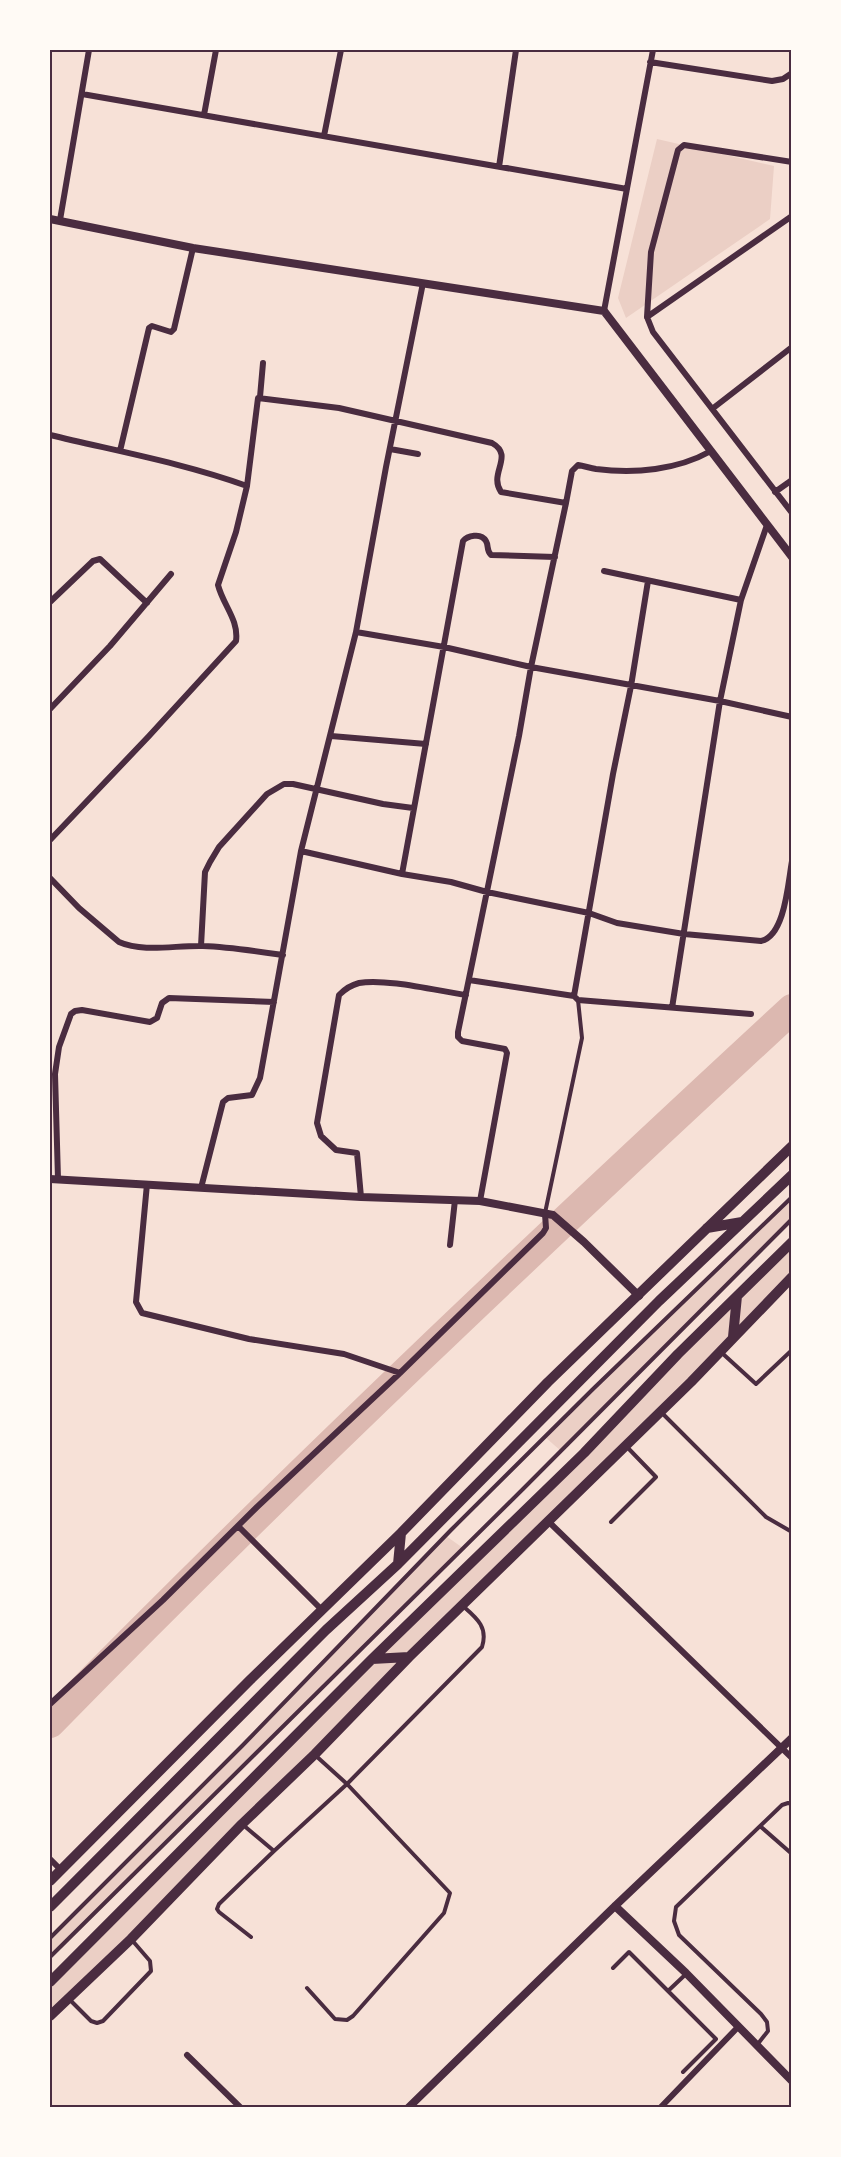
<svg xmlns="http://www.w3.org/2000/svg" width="841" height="2157" viewBox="0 0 841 2157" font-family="Roboto,sans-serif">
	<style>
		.green { fill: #ebcfc5 }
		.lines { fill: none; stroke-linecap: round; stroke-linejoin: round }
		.river { stroke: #dcb8b0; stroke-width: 30 }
		.service { stroke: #4a2c40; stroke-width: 4 }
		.minor { stroke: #4a2c40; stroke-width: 6 }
		.tertiary { stroke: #4a2c40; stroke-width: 8 }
		.primary { stroke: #4a2c40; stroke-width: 10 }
		.neatline { fill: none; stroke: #4a2c40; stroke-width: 2 }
	</style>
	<rect width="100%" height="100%" fill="#f7e1d7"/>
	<path class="green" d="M 657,139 L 774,166 L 770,219 L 626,318 L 618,298 Z
		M 791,1197 L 791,1219 L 561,1451 L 545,1437 Z
		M 791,1243 L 791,1277 L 50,2016 L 50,1982 Z
		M 446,1536 L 463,1548 L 50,1958 L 50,1938 L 316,1670 Z"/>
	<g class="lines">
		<path class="river" d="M 50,1723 C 290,1478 540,1242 792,1009"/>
		<path class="service" d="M 545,1213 L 582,1038 L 578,1000
			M 722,1353 L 756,1384 L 792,1350
			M 662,1413 L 766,1517 L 792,1532
			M 611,1522 L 656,1477 L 627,1447
			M 315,1755 L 347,1784 L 482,1647 C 488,1628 478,1619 464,1607
			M 242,1824 L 274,1851
			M 760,1826 L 792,1854
			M 251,1937 L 219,1912 L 217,1909 L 219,1904 L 274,1851 L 347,1784 L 450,1893 L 444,1913 L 353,2016 L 347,2020 L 335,2019 L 307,1988
			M 50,1938 L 242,1746 L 451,1530 L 592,1390 L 792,1197
			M 50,1957 L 523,1489 L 792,1219
			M 613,1968 L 629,1952 L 668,1991 L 686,1974
			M 668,1991 L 716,2039 L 683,2072
			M 69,1999 L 91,2021 L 97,2023 L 103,2021 L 151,1971 L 150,1961 L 131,1939
			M 757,2045 L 768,2031 L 767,2022 L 761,2014 L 679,1935 L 674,1921 L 676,1907 L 782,1805 L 788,1803 L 792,1804"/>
		<path class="minor" d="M 650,62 L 772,81 L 783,79 L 792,73
			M 82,94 L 627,189
			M 204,115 L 216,50
			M 324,136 L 341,50
			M 499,167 L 516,50
			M 792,216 L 647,317 L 653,332 L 792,513
			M 60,220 L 89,50
			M 604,311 L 653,50
			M 647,317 L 651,252 L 678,150 L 684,145 L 792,162
			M 260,397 L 263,363
			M 712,409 L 792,347
			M 50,435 C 116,451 183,463 247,486
			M 390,449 L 418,454
			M 120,451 L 149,328 L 152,326 L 171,332 L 174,329 L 193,248
			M 775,492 L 792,480
			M 604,571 L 741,600
			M 50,602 L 93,561 L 100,559 L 147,603
			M 356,632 L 444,647 L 531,667 L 720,701 L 792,717
			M 50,709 L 110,646 L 171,574
			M 331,736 L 426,744
			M 50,840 L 149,736 L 236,641 C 239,620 223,605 218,585 L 236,532 L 247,486 L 258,398 L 339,408 L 492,443 C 515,456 488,473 501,492 L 566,503 L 572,471 L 578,465 C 584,466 590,468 596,469 C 635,474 677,470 711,451
			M 301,851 L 402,874 L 451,882 L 487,892 L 589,913 L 617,923 L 684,934 L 761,941 C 785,936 788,883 792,861
			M 402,874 L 463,541 C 467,536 481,532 486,541 C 489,546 486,550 491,555 L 555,557
			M 50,878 L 79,908 L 119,942 C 144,953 176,945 203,946 C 230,947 256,951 283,955
			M 201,946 L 205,872 L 210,862 L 219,847 L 267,794 L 284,784 L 293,784 L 383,804 L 413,808
			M 469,980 L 574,996 L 578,1000 L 751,1014
			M 574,996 L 613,774 L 631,686 L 648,581
			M 672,1008 L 720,701 L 741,600 L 767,525
			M 58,1179 L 55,1074 L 59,1047 L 71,1014 L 75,1011 L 82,1010 L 150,1022 L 157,1018 L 162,1003 L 169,998 L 274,1002
			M 147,1184 L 136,1302 L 142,1313 L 249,1339 L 344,1354 L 400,1373
			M 201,1188 L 223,1102 L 228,1098 L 252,1095 L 260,1078 L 301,851 L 356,632 L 386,467 L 423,283
			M 361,1197 L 357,1153 L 336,1150 L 321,1136 L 317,1123 L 339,995 C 345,989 351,985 359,983 C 385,978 438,991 466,995
			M 480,1201 L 507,1053 L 505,1049 L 462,1041 L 458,1037 L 458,1032 L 519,736 L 531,667 L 566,503
			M 450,1245 L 455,1200
			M 549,1522 L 792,1758
			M 239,1527 L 322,1610
			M 50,1704 L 163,1600 L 257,1507 L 400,1373 L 543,1233 L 546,1228 L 545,1214
			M 50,1859 L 61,1870
			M 187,2055 L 241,2108
			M 660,2108 L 738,2027"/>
		<path class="tertiary" d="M 50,219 L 193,248 L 604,311 L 792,557
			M 50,1179 L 361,1197 L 480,1201 L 553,1215 L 584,1242 L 639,1296
			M 615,1906 L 686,1973 L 792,2081
			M 408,2108 L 615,1906 L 792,1738"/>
		<path class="primary" d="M 707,1228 L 742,1222
			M 733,1337 L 737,1296
			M 398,1564 L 401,1533
			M 372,1659 L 409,1657
			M 50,1881 L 250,1680 L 401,1533 L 548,1382 L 792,1146
			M 50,1907 L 326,1630 L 398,1564 L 659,1301 L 792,1175
			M 50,1982 L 372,1659 L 584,1453 L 678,1354 L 792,1242
			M 50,2016 L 131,1939 L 242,1824 L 315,1754 L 409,1657 L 691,1382 L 792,1277"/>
	</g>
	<rect width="841" height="2157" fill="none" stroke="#fffaf5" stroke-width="102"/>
	<rect x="51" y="51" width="739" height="2055" class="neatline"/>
</svg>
